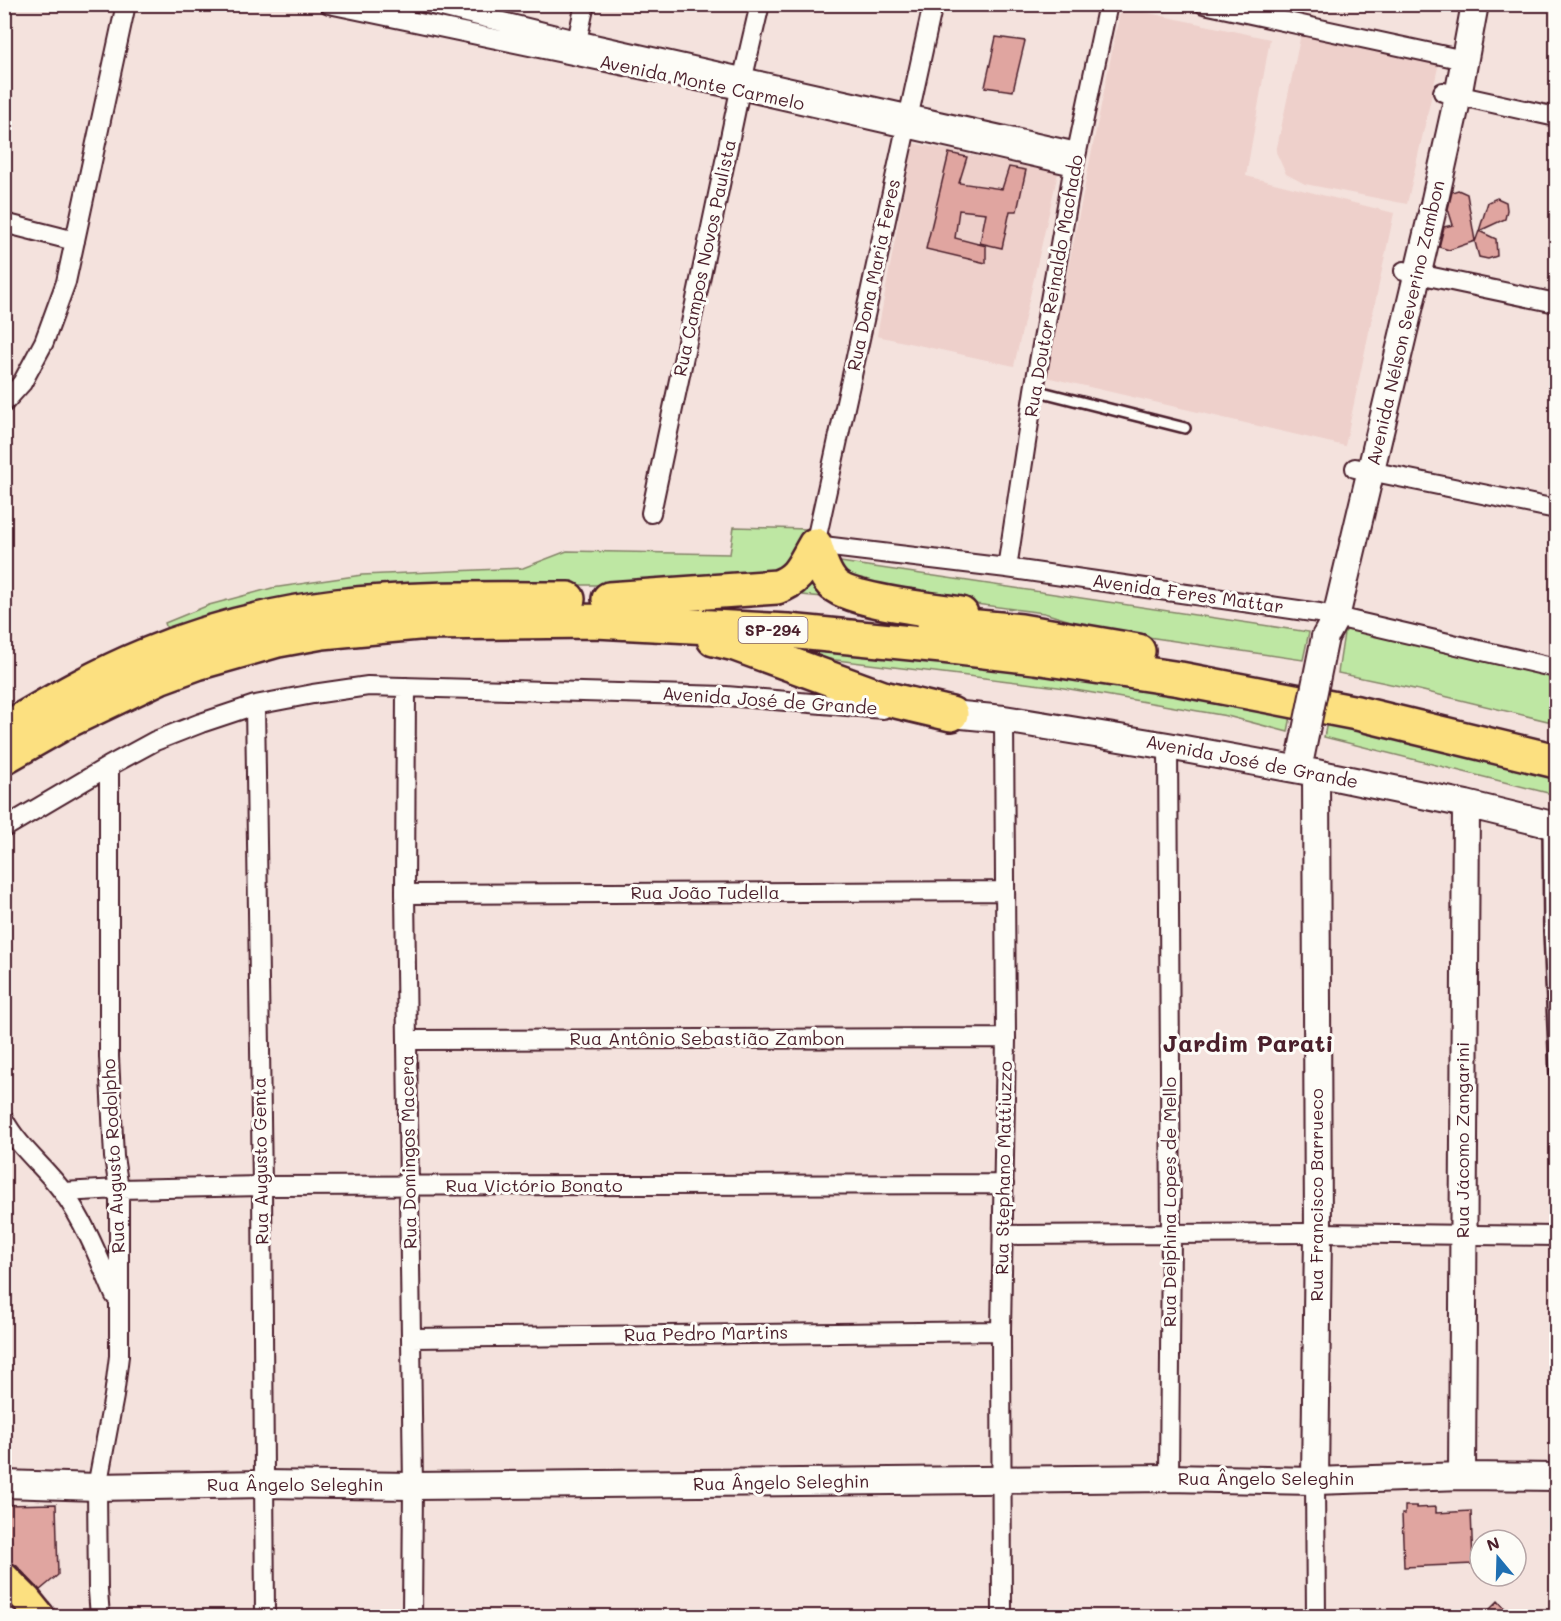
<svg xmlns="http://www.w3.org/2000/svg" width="1561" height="1621" viewBox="0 0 1561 1621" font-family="Mali,sans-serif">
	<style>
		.built { fill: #eed0cb }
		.green { fill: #bee7a3; stroke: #848367; stroke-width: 1.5 }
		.building { fill: #e0a5a0; stroke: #4a1f2b; stroke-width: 1.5 }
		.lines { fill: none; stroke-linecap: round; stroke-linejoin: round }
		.lane-casing { stroke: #4a1f2b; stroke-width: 14 }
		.street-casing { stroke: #4a1f2b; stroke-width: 22 }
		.secondary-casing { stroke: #4a1f2b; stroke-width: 30 }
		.primary-casing { stroke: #4a1f2b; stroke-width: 33 }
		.highway-casing { stroke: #4a1f2b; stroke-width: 38 }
		.lane { stroke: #fdfcf7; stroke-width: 9 }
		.street { stroke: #fdfcf7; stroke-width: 18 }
		.secondary { stroke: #fdfcf7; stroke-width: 26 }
		.primary { stroke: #fce080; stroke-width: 28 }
		.highway { stroke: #fce080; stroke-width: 33 }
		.secondary-bridge-casing { stroke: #4a1f2b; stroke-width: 30; stroke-linecap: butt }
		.secondary-bridge { stroke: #fdfcf7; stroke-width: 26 }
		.labels { text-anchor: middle; stroke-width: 6; stroke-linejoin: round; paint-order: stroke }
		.shield { fill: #fdfcf7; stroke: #806168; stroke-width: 1.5 }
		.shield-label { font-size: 16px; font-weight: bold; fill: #4a1f2b }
		.street-label { font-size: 18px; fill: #4a1f2b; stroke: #fdfcf7 }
		.district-label { font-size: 24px; font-weight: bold; fill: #4a1f2b; stroke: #fdfcf7 }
	</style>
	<rect width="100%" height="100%" fill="#f4e2dd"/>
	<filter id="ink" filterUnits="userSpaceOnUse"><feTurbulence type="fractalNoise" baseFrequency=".0167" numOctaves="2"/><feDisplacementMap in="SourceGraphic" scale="12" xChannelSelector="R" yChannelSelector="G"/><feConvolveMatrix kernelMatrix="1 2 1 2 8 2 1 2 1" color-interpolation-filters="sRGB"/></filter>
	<g filter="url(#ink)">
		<path class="built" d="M 1121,7 L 1270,39 L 1246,176 L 1394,213 L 1345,446 L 1046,377 Z
			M 1301,34 L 1439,63 L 1407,204 L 1305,184 L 1286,174 L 1276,152 Z
			M 913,143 L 1058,173 L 1014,366 L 877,336 Z"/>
		<path class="green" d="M 734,527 L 806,529 L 801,548 L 795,563 L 762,580 L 597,585 L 466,585 L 168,632 L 165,623 L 209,605 L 272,588 L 362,575 L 523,568 L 567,551 L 730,554 Z
			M 827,560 L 1309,632 L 1303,660 L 1101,630 L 1044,613 L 854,588 Z
			M 806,576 L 845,599 L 779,593 Z
			M 1349,628 L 1556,673 L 1556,723 L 1419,690 L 1338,673 L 1344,633 Z
			M 763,644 L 1066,677 L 1291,716 L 1288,732 L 1227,716 L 1058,687 L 828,659 L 802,659 Z
			M 1327,722 L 1556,779 L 1556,795 L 1324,737 Z"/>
		<path class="building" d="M 996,37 L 1025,41 L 1013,91 L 985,87 Z
			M 949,153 L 967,157 L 959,183 L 1002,189 L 1009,167 L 1026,170 L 1017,211 L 1010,211 L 1002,248 L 980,243 L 986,213 L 959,210 L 955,238 L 986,246 L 986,263 L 926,249 Z
			M 1458,190 L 1467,194 L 1475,241 L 1449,250 L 1439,247 L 1444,227 L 1453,225 L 1448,209 L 1452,192 Z
			M 1497,198 L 1506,202 L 1507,210 L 1505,219 L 1479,231 L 1488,202 Z
			M 1479,231 L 1496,239 L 1497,256 L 1488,259 L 1479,257 L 1475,242 Z
			M 56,1504 L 58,1575 L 40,1590 L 16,1565 L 9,1561 L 4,1561 L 4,1505 Z
			M 1405,1506 L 1417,1506 L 1417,1508 L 1436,1507 L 1436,1513 L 1471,1511 L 1473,1564 L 1404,1567 L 1402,1514 L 1405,1514 Z
			M 1498,1601 L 1513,1617 L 1482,1617 Z"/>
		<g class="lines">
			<g class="lane-casing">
				<path id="lane" d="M 1034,390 L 1185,428
					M 1548,826 L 1549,931 L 1555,1074 L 1556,1077"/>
			</g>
			<g class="street-casing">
				<path id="street" d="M 329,4 L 740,90 L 906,128 L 1074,166
					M 429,4 L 576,40 L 1077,152
					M 933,4 L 815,545 L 1007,568 L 1319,613 L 1556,668
					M 1204,4 L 1464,60
					M 575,50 L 585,4
					M 1443,92 L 1556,117
					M 4,223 L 75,241
					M 1404,271 L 1556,303
					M 4,403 L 22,383 L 44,342 L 66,282 L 126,4
					M 1355,468 L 1556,509
					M 651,513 L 740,90 L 760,4
					M 1007,568 L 1034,390 L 1074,166 L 1108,4
					M 406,687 L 405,894 L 413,1486 L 412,1616
					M 255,705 L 262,1186 L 265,1616
					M 1168,746 L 1171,1234 L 1169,1478
					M 4,828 L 109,766 L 155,741 L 201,723 L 255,705 L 313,694 L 368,686 L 726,696 L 883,709
					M 405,894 L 1005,891
					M 408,1040 L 1006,1038
					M 4,1120 C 19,1148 45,1167 63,1192 C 86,1224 100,1261 115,1296
					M 63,1192 L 119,1189 L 262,1186 L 1004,1184
					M 1003,1235 L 1318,1233 L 1556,1236
					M 412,1338 L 1001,1331
					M 1315,1481 L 1316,1616
					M 100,1616 L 98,1591 L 97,1487 L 114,1396 L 119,1356 L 119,1189 L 114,1157 L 109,1057 L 109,766
					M 1002,1616 L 1001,1331 L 1006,1038 L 1004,719"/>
			</g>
			<g class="secondary-casing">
				<path id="secondary" d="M 1325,637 L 1336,617 L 1432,213 L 1458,96 L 1475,4
					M 951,714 L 1004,719 L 1168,746 L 1316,773 L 1466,804 L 1556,826
					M 1462,1476 L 1466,804
					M 1315,1481 L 1318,1233 L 1316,773
					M 4,1484 L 97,1487 L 263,1484 L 413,1486 L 1169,1478 L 1315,1481 L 1462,1476 L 1556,1477"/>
			</g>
			<g class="primary-casing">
				<path id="primary" d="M 4,1577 L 27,1600 L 40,1616"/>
			</g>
			<g class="highway-casing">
				<path id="highway" d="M 815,545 C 819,558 823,573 832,583 C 847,601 936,610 961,614
					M 609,599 L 777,587 C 800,579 803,565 815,545
					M 934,623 L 1021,631 L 1138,651
					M 714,639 L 735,644 L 883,698 L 951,714
					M 4,730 C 50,703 95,676 144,656 C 205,631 272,614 337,606 C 414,597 491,599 568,599
					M 4,757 L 69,720 L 159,677 L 197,663 L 278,640 L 322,632 L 418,623 L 596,621 L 788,631 L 942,646 L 1035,657 L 1180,679 L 1357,713 L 1556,761"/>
			</g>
			<use href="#lane" class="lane"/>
			<use href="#street" class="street"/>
			<use href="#secondary" class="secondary"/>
			<use href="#primary" class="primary"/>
			<use href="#highway" class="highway"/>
			<g class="secondary-bridge-casing">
				<path id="secondary-bridge" d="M 1301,755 L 1325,637"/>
			</g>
			<use href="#secondary-bridge" class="secondary-bridge"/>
		</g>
	</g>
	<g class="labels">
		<rect class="shield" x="738.5" y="617" width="69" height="26" rx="4.5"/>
		<g class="shield-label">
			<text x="773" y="636">SP-294</text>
		</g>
		<g class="street-label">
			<text transform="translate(702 83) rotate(12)" y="6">Avenida Monte Carmelo</text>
			<text transform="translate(705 258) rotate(-78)" y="6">Rua Campos Novos Paulista</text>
			<text transform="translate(874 275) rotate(-78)" y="6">Rua Dona Maria Feres</text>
			<text transform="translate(1054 286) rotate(-80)" y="6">Rua Doutor Reinaldo Machado</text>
			<text transform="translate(1406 323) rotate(-77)" y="6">Avenida Nélson Severino Zambon</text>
			<text transform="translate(1188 594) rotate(8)" y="6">Avenida Feres Mattar</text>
			<text transform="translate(770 701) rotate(4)" y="6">Avenida José de Grande</text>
			<text transform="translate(1252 762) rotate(11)" y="6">Avenida José de Grande</text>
			<text x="705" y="899">Rua João Tudella</text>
			<text x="707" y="1045">Rua Antônio Sebastião Zambon</text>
			<text transform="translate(1463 1140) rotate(-90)" y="6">Rua Jácomo Zangarini</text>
			<text transform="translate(409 1152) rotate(-91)" y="6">Rua Domingos Macera</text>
			<text transform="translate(114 1156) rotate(-93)" y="6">Rua Augusto Rodolpho</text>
			<text transform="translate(261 1161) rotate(-91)" y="6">Rua Augusto Genta</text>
			<text transform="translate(1004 1168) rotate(-89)" y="6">Rua Stephano Mattiuzzo</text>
			<text x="534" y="1192">Rua Victório Bonato</text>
			<text transform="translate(1317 1195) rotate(-90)" y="6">Rua Francisco Barrueco</text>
			<text transform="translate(1170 1202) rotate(-90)" y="6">Rua Delphina Lopes de Mello</text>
			<text transform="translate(706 1334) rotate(-1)" y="6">Rua Pedro Martins</text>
			<text x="1266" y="1485">Rua Ângelo Seleghin</text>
			<text transform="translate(781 1483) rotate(-1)" y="6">Rua Ângelo Seleghin</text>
			<text x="295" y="1491">Rua Ângelo Seleghin</text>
		</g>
		<g class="district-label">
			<text x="1248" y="1052">Jardim Parati</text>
		</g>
	</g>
	<rect width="1561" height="1621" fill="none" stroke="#fdfcf7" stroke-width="24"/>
	<rect x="12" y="12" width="1537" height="1597" fill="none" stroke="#4a1f2b" stroke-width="2" filter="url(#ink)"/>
	<g transform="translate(1498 1558) rotate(341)"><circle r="28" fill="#fdfcf7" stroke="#b5a4a5" stroke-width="1.5"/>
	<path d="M0-4.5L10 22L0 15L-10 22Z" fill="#1f6fb2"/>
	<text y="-9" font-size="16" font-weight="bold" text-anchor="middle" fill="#4a1f2b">N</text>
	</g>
</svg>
